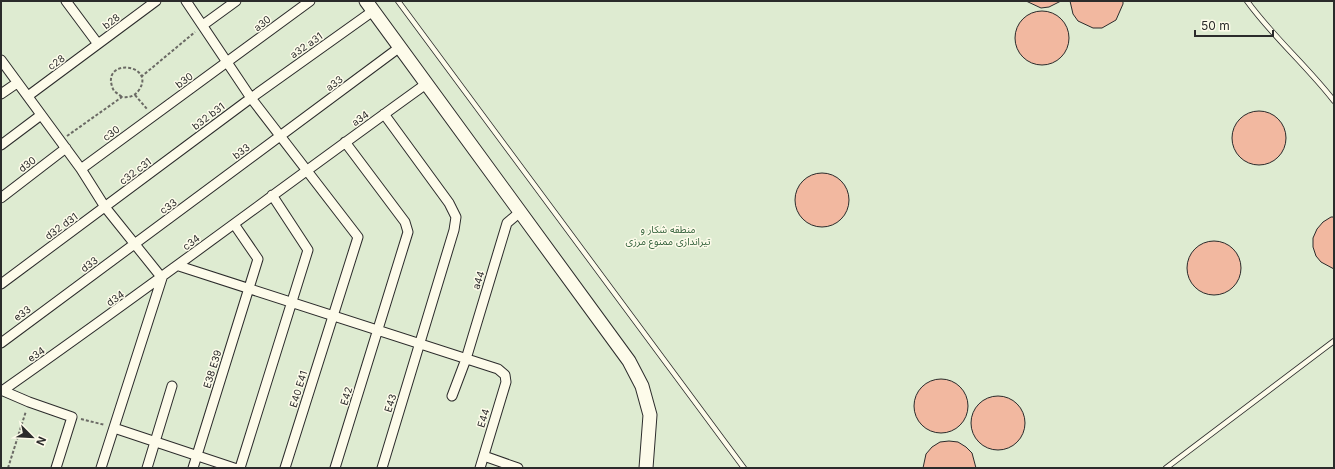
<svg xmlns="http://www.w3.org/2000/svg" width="1335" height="469" viewBox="0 0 1335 469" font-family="Inter,'Noto Sans Arabic',sans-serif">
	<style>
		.green { fill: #deebd1; stroke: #74746e }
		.building { fill: #f2b8a0; stroke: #2b2b2b }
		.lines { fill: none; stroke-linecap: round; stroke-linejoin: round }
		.service-casing { stroke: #2b2b2b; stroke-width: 6 }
		.minor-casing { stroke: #2b2b2b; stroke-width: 11 }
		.secondary-casing { stroke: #2b2b2b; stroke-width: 15 }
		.path { stroke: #6a6964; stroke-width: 2; stroke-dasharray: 3 2; stroke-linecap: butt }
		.service { stroke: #fdfbea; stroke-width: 4.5 }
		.minor { stroke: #fdfbea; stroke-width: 9 }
		.secondary { stroke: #fdfbea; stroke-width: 13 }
		.labels { text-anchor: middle; stroke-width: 3; stroke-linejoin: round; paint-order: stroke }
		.street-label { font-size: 10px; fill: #2b2b2b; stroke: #fdfbea }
		.park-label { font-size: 10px; fill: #34623c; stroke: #fdfbea }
	</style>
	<rect width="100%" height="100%" fill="#fdfbea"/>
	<path class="green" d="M 1,1 L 1334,1 L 1334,468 L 1,468 Z"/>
	<path class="building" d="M 1026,1 L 1061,1 L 1049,7 L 1041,8 Z
		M 1070,1 L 1123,1 L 1123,4 L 1116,20 L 1102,28 L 1093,28 L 1078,21 L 1073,14 Z
		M1015 38a27 27 0 1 1 54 0a27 27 0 1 1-54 0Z
		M1232 138a27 27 0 1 1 54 0a27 27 0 1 1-54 0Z
		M795 200a27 27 0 1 1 54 0a27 27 0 1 1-54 0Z
		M 1331,217 L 1334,217 L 1334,269 L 1321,262 L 1316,256 L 1313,247 L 1313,238 L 1317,229 L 1323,222 Z
		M1187 268a27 27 0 1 1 54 0a27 27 0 1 1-54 0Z
		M914 406a27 27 0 1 1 54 0a27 27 0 1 1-54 0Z
		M971 423a27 27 0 1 1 54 0a27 27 0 1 1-54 0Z
		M 949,441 L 958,442 L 966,447 L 972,453 L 976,468 L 923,468 L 926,454 L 932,447 L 940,442 Z"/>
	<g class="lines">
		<g class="service-casing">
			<path id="service" d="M 398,1 L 744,468
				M 1247,1 C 1273,37 1307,66 1334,101
				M 1166,468 L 1334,341"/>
		</g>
		<g class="minor-casing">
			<path id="minor" d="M 66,1 L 98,44
				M 186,1 L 251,98 L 358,237 L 285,468
				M 203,25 L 236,1
				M 1,60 L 81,169 L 105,207 L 162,278
				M 1,94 L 17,83
				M 28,96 L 156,1
				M 1,145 L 41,115
				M 81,169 L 310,1
				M 1,198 L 66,148
				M 179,266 L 498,369 L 505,375 L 506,382 L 480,468
				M 1,284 L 251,98 L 373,11
				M 1,343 L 400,47
				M 1,390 L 29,402 L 72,417 L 56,468
				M 2,391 C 145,291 284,186 426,84
				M 452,396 L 466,359 L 507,223 L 520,212
				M 114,428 L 234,468
				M 484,456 L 518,468
				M 101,468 L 162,278
				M 147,468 L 172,386
				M 193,468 L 258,259 L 234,224
				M 240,468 L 308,250 L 272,195
				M 335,468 L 408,232 L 405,222 L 345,142
				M 382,468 L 454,230 L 456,217 L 449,203 L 384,114"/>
		</g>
		<g class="secondary-casing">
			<path id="secondary" d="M 366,1 L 629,361 L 642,386 L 650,415 L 646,468"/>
		</g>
		<path class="path" d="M 141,77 L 195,32
			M 135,95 L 147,109
			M 67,136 L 122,97 C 129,98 135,96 139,90 C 157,63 97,57 114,91 L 122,97
			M 81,419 L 105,425
			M 8,468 L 26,411"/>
		<use href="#service" class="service"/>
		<use href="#minor" class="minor"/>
		<use href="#secondary" class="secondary"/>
	</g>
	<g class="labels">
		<g class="street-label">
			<text transform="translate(111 21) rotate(-37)" y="4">b28</text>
			<text transform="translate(262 23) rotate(-37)" y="4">a30</text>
			<text transform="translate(306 45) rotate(-35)" y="4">a32 a31</text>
			<text transform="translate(56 62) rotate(-36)" y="4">c28</text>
			<text transform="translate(184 80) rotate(-36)" y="4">b30</text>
			<text transform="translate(334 83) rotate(-37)" y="4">a33</text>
			<text transform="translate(208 116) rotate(-37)" y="4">b32 b31</text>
			<text transform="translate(360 118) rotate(-36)" y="4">a34</text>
			<text transform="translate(111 133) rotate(-36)" y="4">c30</text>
			<text transform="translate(241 151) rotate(-36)" y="4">b33</text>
			<text transform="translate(27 164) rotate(-37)" y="4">d30</text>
			<text transform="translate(135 171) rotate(-37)" y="4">c32 c31</text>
			<text transform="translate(168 206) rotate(-36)" y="4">c33</text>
			<text transform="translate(61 226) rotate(-36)" y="4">d32 d31</text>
			<text transform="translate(191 242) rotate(-37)" y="4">c34</text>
			<text transform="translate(89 264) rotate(-36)" y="4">d33</text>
			<text transform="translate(478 280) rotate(-73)" y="4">a44</text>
			<text transform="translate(115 298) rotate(-35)" y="4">d34</text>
			<text transform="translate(22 313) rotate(-36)" y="4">e33</text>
			<text transform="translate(36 354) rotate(-35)" y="4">e34</text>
			<text transform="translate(212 369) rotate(-73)" y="4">E38 E39</text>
			<text transform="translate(298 389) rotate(-73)" y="4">E40 E41</text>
			<text transform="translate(346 396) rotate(-73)" y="4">E42</text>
			<text transform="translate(390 403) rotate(-73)" y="4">E43</text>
			<text transform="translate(483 418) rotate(-73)" y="4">E44</text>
		</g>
		<g class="park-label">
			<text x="668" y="233">منطقه شکار و<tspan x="668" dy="12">تیراندازی ممنوع مرزی</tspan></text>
		</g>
	</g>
	<rect width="1335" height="469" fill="none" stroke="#2b2b2b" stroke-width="4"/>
	<g transform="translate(32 437) rotate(114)" stroke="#fdfbea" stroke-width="3" paint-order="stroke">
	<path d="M0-3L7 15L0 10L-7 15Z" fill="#2b2b2b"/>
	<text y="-6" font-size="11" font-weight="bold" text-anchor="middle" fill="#2b2b2b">N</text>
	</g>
	<path d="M1195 30v6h78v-6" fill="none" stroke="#2b2b2b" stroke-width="2"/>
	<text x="1201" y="30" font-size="12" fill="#2b2b2b" stroke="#fdfbea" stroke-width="3" paint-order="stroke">50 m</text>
</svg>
